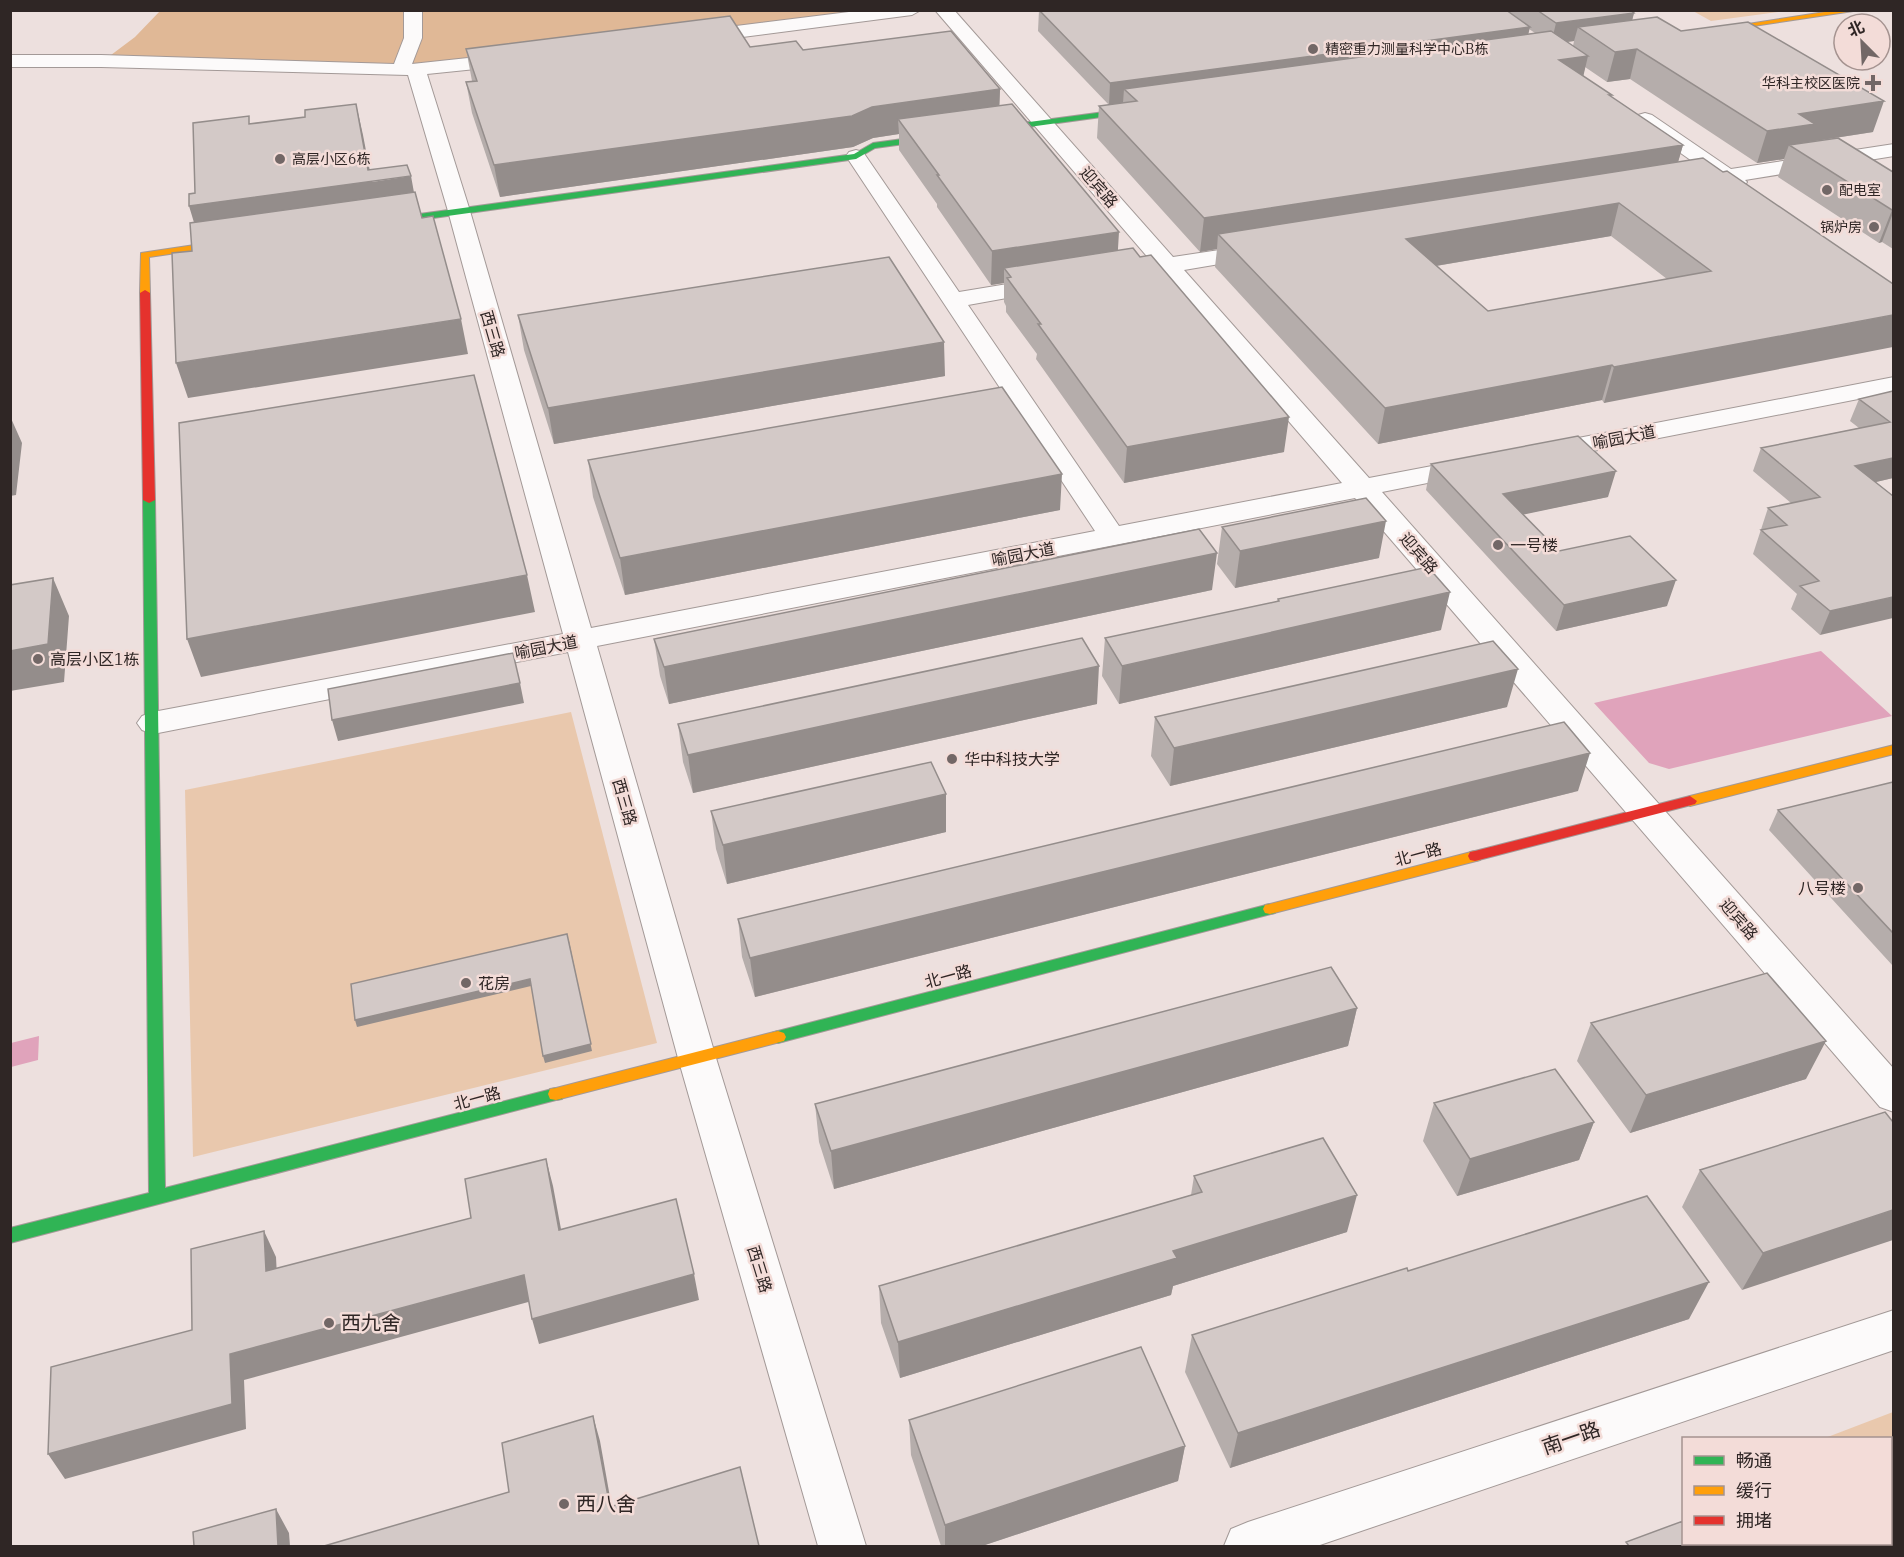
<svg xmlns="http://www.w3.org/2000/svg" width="1904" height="1557" viewBox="0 0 1904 1557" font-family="'IBM Plex Serif','Noto Sans SC',serif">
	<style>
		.green { fill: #e9c8ad }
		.forest { fill: #e0b896 }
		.water { fill: #e0a3bb }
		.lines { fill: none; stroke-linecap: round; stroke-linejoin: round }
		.street-casing { stroke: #a39997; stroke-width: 2 }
		.fast-casing { stroke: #a39997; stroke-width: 2 }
		.slow-casing { stroke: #a39997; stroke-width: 2 }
		.jam-casing { stroke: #a39997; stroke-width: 2 }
		.street { fill: #fcfafa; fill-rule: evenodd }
		.fast { fill: #30b455; fill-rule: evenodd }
		.slow { fill: #ff9f0a; fill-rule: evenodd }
		.jam { fill: #e5322d; fill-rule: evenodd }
		.wall { fill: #b5adab; fill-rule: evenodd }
		.shaded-wall { fill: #948d8b }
		.building { fill: #d3c9c7; stroke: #948d8b; stroke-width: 1.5; fill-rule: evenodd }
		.poi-dot { fill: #726766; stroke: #f3dcd8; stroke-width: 2 }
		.labels { text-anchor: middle; stroke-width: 5; stroke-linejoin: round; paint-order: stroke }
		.far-poi-label { font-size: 14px; fill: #2f2625; stroke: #f3dcd8; text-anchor: start }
		.street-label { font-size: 16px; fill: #2f2625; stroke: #f3dcd8 }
		.poi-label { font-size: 16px; fill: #2f2625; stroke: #f3dcd8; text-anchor: start }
		.near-poi-label { font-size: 20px; fill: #2f2625; stroke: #f3dcd8; text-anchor: start }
		.near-street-label { font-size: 20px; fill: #2f2625; stroke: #f3dcd8 }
	</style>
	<rect width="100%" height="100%" fill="#ede0de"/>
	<path class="green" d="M 1693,11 L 1693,10 L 1785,11 L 1711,21 Z
		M 571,712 L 657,1043 L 193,1157 L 185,790 Z
		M 1893,1412 L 1893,1546 L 1857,1546 L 1855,1544 L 1890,1544 L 1890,1438 L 1825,1438 Z"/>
	<path class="forest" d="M 160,11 L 869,11 L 408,65 L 111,55 L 135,37 Z"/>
	<path class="water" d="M 1821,651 L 1892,716 L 1669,769 L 1649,763 L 1594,703 Z
		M 39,1036 L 38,1060 L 11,1067 L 11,1043 Z"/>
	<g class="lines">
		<g class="street-casing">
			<path id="street" d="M 404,10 L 422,10 L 422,38 L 412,64 L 514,53 L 521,55 L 523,59 L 521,63 L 514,65 L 427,74 L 470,211 L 591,628 L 1095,531 L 846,156 L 849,152 L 856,150 L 863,152 L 959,292 L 1049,277 L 1057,279 L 1061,284 L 1057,289 L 968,305 L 1119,526 L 1342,483 L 1161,273 L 1150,275 L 1142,273 L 1139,268 L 1142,263 L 1151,261 L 935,10 L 954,10 L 1173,257 L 1259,244 L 1267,246 L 1270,251 L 1267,256 L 1184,270 L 1369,478 L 1474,458 L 1483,460 L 1487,466 L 1483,472 L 1382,492 L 1894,1069 L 1894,1112 L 1880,1107 L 1355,498 L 597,646 L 716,1058 L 866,1546 L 818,1546 L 678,1058 L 568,652 L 153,734 L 142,730 L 137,723 L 142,716 L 153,712 L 563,634 L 448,211 L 408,75 L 101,67 L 10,67 L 10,55 L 101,55 L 394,64 L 404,38 Z
				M 865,10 L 921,10 L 912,15 L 696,43 L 689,41 L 687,37 L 689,33 L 696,31 Z
				M 1645,113 L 1652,115 L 1731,169 L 1894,144 L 1894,156 L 1745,180 L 1747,182 L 1744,187 C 1734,189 1729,183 1721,184 C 1707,184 1696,190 1682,187 L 1679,182 L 1682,177 L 1709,173 L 1638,123 L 1635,119 L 1638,115 Z
				M 1894,377 L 1894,392 L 1542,461 L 1533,459 L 1529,453 L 1533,447 L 1542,445 Z
				M 1894,1310 L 1894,1350 L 1317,1546 L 1224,1546 L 1231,1529 L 1248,1522 Z"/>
		</g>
		<g class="fast-casing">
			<path id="fast" d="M 1142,107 L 1145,107 L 1145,111 L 875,148 L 856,159 L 376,226 L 371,223 L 376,220 L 854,154 L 873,143 Z
				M 149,497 L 155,500 L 165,1188 L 556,1088 L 562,1089 L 564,1094 L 562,1099 L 556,1100 L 10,1243 L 10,1228 L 149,1193 L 143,500 Z
				M 1270,904 L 1275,905 L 1277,909 L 1275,913 L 778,1043 L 772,1041 L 770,1037 L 772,1033 L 778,1031 Z"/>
		</g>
		<g class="slow-casing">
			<path id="slow" d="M 1838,10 L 1860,10 L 1707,33 L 1703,31 Z
				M 235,239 L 240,242 L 238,244 L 149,257 L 150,293 L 145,296 L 140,293 L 141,253 Z
				M 1894,745 L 1894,754 L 1690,806 L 1683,801 L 1690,796 Z
				M 1475,851 L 1480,852 L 1482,856 L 1480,860 L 1270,914 L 1265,913 L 1263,909 L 1265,905 L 1270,904 Z
				M 778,1031 L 784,1033 L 786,1037 L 784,1041 L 556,1100 L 550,1099 L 548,1094 L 550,1089 L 556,1088 Z"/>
		</g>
		<g class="jam-casing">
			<path id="jam" d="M 145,290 L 150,293 L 155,500 L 149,503 L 143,500 L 140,293 Z
				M 1690,796 L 1697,801 L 1695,804 L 1475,861 L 1470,860 L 1468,856 L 1470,852 L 1475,851 Z"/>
		</g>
		<use href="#street" class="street"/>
		<use href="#fast" class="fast"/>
		<use href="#slow" class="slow"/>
		<use href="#jam" class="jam"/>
	</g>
	<path class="wall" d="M 1039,10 L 1631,10 L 1634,13 L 1632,20 L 1681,31 L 1873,132 L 1809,142 L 1893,172 L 1893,249 L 1882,242 L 1879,243 L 1778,177 L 1784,159 L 1757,163 L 1630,79 L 1607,82 L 1585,67 L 1583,76 L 1611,97 L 1683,145 L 1678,162 L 1893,284 L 1604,403 L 1602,400 L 1378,444 L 1215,267 L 1217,249 L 1200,252 L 1097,138 L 1099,106 L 1109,105 L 1038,31 ZM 1529,29 L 1535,33 L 1528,34 ZM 1574,41 L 1573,46 L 1567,42 ZM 1611,236 L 1667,279 L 1488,311 L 1436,266 Z
		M 750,47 L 803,50 L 1000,89 L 999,105 L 1284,452 L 1124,483 L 1036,359 L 1037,354 L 1006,312 L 1006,306 L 1004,302 L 1004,283 L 991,285 L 937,207 L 937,204 L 899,150 L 899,134 L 873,138 L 853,147 L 500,197 L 472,113 L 466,82 L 472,81 L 466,49 Z
		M 518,315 L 945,376 L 554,444 L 524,350 Z
		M 1893,391 L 1893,478 L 1876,482 L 1893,496 L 1820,635 L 1791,609 L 1797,594 L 1753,554 L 1768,508 L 1791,503 L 1753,471 L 1761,448 L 1859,428 L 1850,421 L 1859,399 Z
		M 588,460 L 1060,510 L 625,595 L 593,497 Z
		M 1431,464 L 1608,497 L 1523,514 L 1559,551 L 1667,606 L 1556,631 L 1426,490 Z
		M 1222,527 L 1379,558 L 1235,588 L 1217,564 Z
		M 1212,590 L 669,704 L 660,676 L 654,639 Z
		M 1278,599 L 1441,630 L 1119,704 L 1102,676 L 1105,638 L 1277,602 Z
		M 1097,704 L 693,793 L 683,762 L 678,724 Z
		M 1507,707 L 1170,786 L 1151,756 L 1155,717 Z
		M 1893,782 L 1893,966 L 1769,830 L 1778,810 Z
		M 1578,791 L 755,997 L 742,957 L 738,919 Z
		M 946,794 L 946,832 L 727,884 L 716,849 L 711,811 Z
		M 1357,1008 L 1348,1046 L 834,1189 L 819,1142 L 815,1104 Z
		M 1591,1023 L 1806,1079 L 1630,1133 L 1577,1061 Z
		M 1434,1103 L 1594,1122 L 1579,1160 L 1457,1196 L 1423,1141 Z
		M 1885,1112 L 1742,1290 L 1682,1207 L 1700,1170 Z
		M 1194,1176 L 1347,1232 L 1173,1286 L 1171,1295 L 900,1378 L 881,1323 L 879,1286 L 1191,1195 Z
		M 1408,1271 L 1689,1319 L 1230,1468 L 1185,1372 L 1192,1335 Z
		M 909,1420 L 1185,1446 L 1178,1481 L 982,1546 L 941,1546 L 911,1455 Z"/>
	<path class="shaded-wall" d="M 1634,13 L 1629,33 L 1578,27 L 1574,41 L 1551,44 L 1556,23 Z
		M 1530,27 L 1525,48 L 1124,89 L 1123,103 L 1109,105 L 1110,83 Z
		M 1637,49 L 1630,79 L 1607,82 L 1615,52 Z
		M 1588,56 L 1581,86 L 1559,60 Z
		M 1000,89 L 999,120 L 898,119 L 899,134 L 873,138 L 853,147 L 500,197 L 494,165 L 872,107 Z
		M 1884,101 L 1873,132 L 1789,145 L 1784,159 L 1757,163 L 1767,131 L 1799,114 Z
		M 356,104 L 363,135 L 372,182 L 411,176 L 417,209 L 199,239 L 189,206 Z
		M 1683,145 L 1674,176 L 1218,234 L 1217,249 L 1200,252 L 1204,218 Z
		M 1619,203 L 1611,236 L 1400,272 L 1406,239 Z
		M 1893,209 L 1893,213 L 1882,242 L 1879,243 L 1892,210 Z
		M 1119,232 L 1117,265 L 1011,277 L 1004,268 L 1004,283 L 991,285 L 992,251 Z
		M 1893,315 L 1893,347 L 1604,403 L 1614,367 Z
		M 461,319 L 468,354 L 188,398 L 176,363 Z
		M 944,342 L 945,376 L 554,444 L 548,408 Z
		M 1612,365 L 1602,400 L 1378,444 L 1385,408 Z
		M 10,416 L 22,443 L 16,495 L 10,496 Z
		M 1289,417 L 1284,452 L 1124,483 L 1127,447 Z
		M 1893,458 L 1893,478 L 1846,489 L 1855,466 Z
		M 1616,471 L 1608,497 L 1497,520 L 1503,494 Z
		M 1062,474 L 1060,510 L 625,595 L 620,558 Z
		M 1386,521 L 1379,558 L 1235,588 L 1240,551 Z
		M 1217,553 L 1212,590 L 669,704 L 664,667 Z
		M 527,575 L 535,612 L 201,677 L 187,639 Z
		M 53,578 L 69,616 L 64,682 L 10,691 L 10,651 Z
		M 1676,580 L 1667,606 L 1556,631 L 1564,605 Z
		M 1450,592 L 1441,630 L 1119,704 L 1122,666 Z
		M 1893,597 L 1893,618 L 1820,635 L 1830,611 Z
		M 1099,666 L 1097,704 L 693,793 L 688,755 Z
		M 1518,669 L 1507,707 L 1170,786 L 1174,748 Z
		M 520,683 L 524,703 L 338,741 L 332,720 Z
		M 1590,753 L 1578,791 L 755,997 L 750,958 Z
		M 946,794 L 946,832 L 727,884 L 723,845 Z
		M 569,941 L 592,1051 L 545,1063 L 543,1056 Z
		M 530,979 L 531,986 L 357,1027 L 355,1020 Z
		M 1357,1008 L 1348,1046 L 834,1189 L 831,1151 Z
		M 1826,1041 L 1806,1079 L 1630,1133 L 1646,1095 Z
		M 1594,1122 L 1579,1160 L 1457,1196 L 1470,1159 Z
		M 546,1159 L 553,1186 L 566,1256 L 559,1230 Z
		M 1357,1195 L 1347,1232 L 1173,1286 L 1171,1295 L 900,1378 L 898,1342 L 1173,1251 Z
		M 1893,1210 L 1893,1240 L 1742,1290 L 1763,1253 Z
		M 264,1231 L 276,1257 L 278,1297 L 266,1271 Z
		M 694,1274 L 699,1300 L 539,1344 L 532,1319 Z
		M 524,1275 L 532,1301 L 244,1380 L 246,1429 L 65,1479 L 48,1454 L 230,1354 Z
		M 1709,1282 L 1689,1319 L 1230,1468 L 1238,1433 Z
		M 593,1416 L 600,1441 L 616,1531 L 610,1507 Z
		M 1185,1446 L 1178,1481 L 982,1546 L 945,1546 L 945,1525 Z
		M 276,1509 L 289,1533 L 290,1546 L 278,1546 Z"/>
	<path class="building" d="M 1039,10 L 1506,10 L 1530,27 L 1110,83 Z
		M 1537,10 L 1631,10 L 1634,13 L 1556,23 Z
		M 730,16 L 750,47 L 796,41 L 803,50 L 951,31 L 1000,89 L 872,107 L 852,116 L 494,165 L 466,82 L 477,81 L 466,49 Z
		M 1657,17 L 1681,31 L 1748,22 L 1884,101 L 1799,114 L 1815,124 L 1767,131 L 1637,49 L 1615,52 L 1578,27 Z
		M 1551,31 L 1588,56 L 1559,60 L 1612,95 L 1609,95 L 1683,145 L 1204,218 L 1099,106 L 1137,101 L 1124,89 Z
		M 356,104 L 368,170 L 407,165 L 411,176 L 189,206 L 189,194 L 195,193 L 193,123 L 249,116 L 249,124 L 305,117 L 305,110 Z
		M 1012,104 L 1119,232 L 992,251 L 937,175 L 939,175 L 898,119 Z
		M 1838,138 L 1893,172 L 1893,209 L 1892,210 L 1789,145 Z
		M 1703,158 L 1723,172 L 1727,171 L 1893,284 L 1893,315 L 1614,367 L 1612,365 L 1385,408 L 1218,234 ZM 1619,203 L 1711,271 L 1488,311 L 1406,239 Z
		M 415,192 L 422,218 L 433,216 L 461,319 L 176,363 L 172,253 L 192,251 L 190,223 Z
		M 1133,248 L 1140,257 L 1151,255 L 1289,417 L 1127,447 L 1038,324 L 1041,324 L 1007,278 L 1011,277 L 1004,268 Z
		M 889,257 L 944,342 L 548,408 L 518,315 Z
		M 474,375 L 527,575 L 187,639 L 179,423 Z
		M 1002,387 L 1062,474 L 620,558 L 588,460 Z
		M 1893,391 L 1893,458 L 1855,466 L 1893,496 L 1893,597 L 1830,611 L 1800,586 L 1819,581 L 1761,530 L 1787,525 L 1768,508 L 1820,497 L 1761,448 L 1890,422 L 1859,399 Z
		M 1578,436 L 1616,471 L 1503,494 L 1559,551 L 1630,536 L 1676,580 L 1564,605 L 1431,464 Z
		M 1366,498 L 1386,521 L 1240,551 L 1222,527 Z
		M 1199,529 L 1217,553 L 664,667 L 654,639 Z
		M 1428,567 L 1450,592 L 1122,666 L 1105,638 L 1279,601 L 1278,599 Z
		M 53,578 L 48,644 L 10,651 L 10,585 Z
		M 1082,638 L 1099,666 L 688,755 L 678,724 Z
		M 1493,641 L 1518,669 L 1174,748 L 1155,717 Z
		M 513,653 L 520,683 L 332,720 L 328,689 Z
		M 1564,722 L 1590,753 L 750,958 L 738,919 Z
		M 931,762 L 946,794 L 723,845 L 711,811 Z
		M 1893,782 L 1893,933 L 1778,810 Z
		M 567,934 L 591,1044 L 543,1056 L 530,979 L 355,1020 L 351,984 Z
		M 1331,967 L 1357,1008 L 831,1151 L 815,1104 Z
		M 1767,973 L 1826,1041 L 1646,1095 L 1591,1023 Z
		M 1555,1069 L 1594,1122 L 1470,1159 L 1434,1103 Z
		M 1885,1112 L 1893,1122 L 1893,1210 L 1763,1253 L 1700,1170 Z
		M 1323,1138 L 1357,1195 L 1173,1251 L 1177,1258 L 898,1342 L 879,1286 L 1202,1192 L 1194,1176 Z
		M 546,1159 L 559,1230 L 676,1199 L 694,1274 L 532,1319 L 524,1275 L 230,1354 L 232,1404 L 48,1454 L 51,1367 L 192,1330 L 191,1249 L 264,1231 L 266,1271 L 471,1218 L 465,1179 Z
		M 1647,1196 L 1709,1282 L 1238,1433 L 1192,1335 L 1407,1268 L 1408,1271 Z
		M 1141,1347 L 1185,1446 L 945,1525 L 909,1420 Z
		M 593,1416 L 610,1507 L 740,1467 L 759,1546 L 324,1546 L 509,1492 L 502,1443 Z
		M 276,1509 L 278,1546 L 194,1546 L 193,1532 Z
		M 1683,1521 L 1683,1544 L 1852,1544 L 1854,1546 L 1629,1546 L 1626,1542 Z"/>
	<g class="poi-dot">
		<circle cx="1313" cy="49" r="6"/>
		<path d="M1870 74h6v6h6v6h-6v6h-6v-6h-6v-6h6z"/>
		<circle cx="280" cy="159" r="6"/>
		<circle cx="1827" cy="190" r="6"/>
		<circle cx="1874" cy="227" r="6"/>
		<circle cx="1498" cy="545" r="6"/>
		<circle cx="38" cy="659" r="6"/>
		<circle cx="952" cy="759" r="6"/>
		<circle cx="1858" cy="888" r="6"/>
		<circle cx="466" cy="983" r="6"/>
		<circle cx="329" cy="1323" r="6"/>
		<circle cx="564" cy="1504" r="6"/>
	</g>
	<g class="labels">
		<g class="far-poi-label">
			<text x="1325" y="54">精密重力测量科学中心B栋</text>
			<text x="1860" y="88" text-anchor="end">华科主校区医院</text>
			<text x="292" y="164">高层小区6栋</text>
			<text x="1839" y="195">配电室</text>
			<text x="1862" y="232" text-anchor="end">锅炉房</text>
		</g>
		<g class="street-label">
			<text transform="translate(1099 187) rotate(49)" y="6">迎宾路</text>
			<text transform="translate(493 334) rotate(74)" y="6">西三路</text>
			<text transform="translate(1624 437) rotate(-11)" y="6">喻园大道</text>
			<text transform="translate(1419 553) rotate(49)" y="6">迎宾路</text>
			<text transform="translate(1023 554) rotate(-11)" y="6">喻园大道</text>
			<text transform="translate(546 647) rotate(-11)" y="6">喻园大道</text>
			<text transform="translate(625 802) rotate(74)" y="6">西三路</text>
			<text transform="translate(1418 854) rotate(-15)" y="6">北一路</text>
			<text transform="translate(1739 919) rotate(49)" y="6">迎宾路</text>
			<text transform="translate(948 976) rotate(-15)" y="6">北一路</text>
			<text transform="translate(477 1098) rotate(-15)" y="6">北一路</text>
			<text transform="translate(760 1269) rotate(73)" y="6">西三路</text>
		</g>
		<g class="poi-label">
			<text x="1510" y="551">一号楼</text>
			<text x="50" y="665">高层小区1栋</text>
			<text x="964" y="765">华中科技大学</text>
			<text x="1846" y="894" text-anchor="end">八号楼</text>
			<text x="478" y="989">花房</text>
		</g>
		<g class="near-poi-label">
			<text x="341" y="1330">西九舍</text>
			<text x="576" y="1511">西八舍</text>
		</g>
		<g class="near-street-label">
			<text transform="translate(1571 1438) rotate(-19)" y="7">南一路</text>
		</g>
	</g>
	<rect width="1904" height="1557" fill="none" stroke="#2f2625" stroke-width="24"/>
	<rect x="1682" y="1437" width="210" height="108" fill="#f3dcd8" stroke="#a59390" stroke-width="1.5"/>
	<rect x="1694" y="1456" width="30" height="9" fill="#30b455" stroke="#a59390" stroke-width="1.5"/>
	<text x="1736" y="1467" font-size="18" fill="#2f2625">畅通</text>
	<rect x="1694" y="1486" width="30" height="9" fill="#ff9f0a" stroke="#a59390" stroke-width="1.5"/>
	<text x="1736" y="1497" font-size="18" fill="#2f2625">缓行</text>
	<rect x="1694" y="1516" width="30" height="9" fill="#e5322d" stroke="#a59390" stroke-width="1.5"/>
	<text x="1736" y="1527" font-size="18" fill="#2f2625">拥堵</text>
	<g transform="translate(1862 42) rotate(336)"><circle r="28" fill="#f3dcd8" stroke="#a59390" stroke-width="1.5"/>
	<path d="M0-4.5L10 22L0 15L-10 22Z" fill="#726766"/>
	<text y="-9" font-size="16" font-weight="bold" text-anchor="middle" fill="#2f2625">北</text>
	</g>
</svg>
